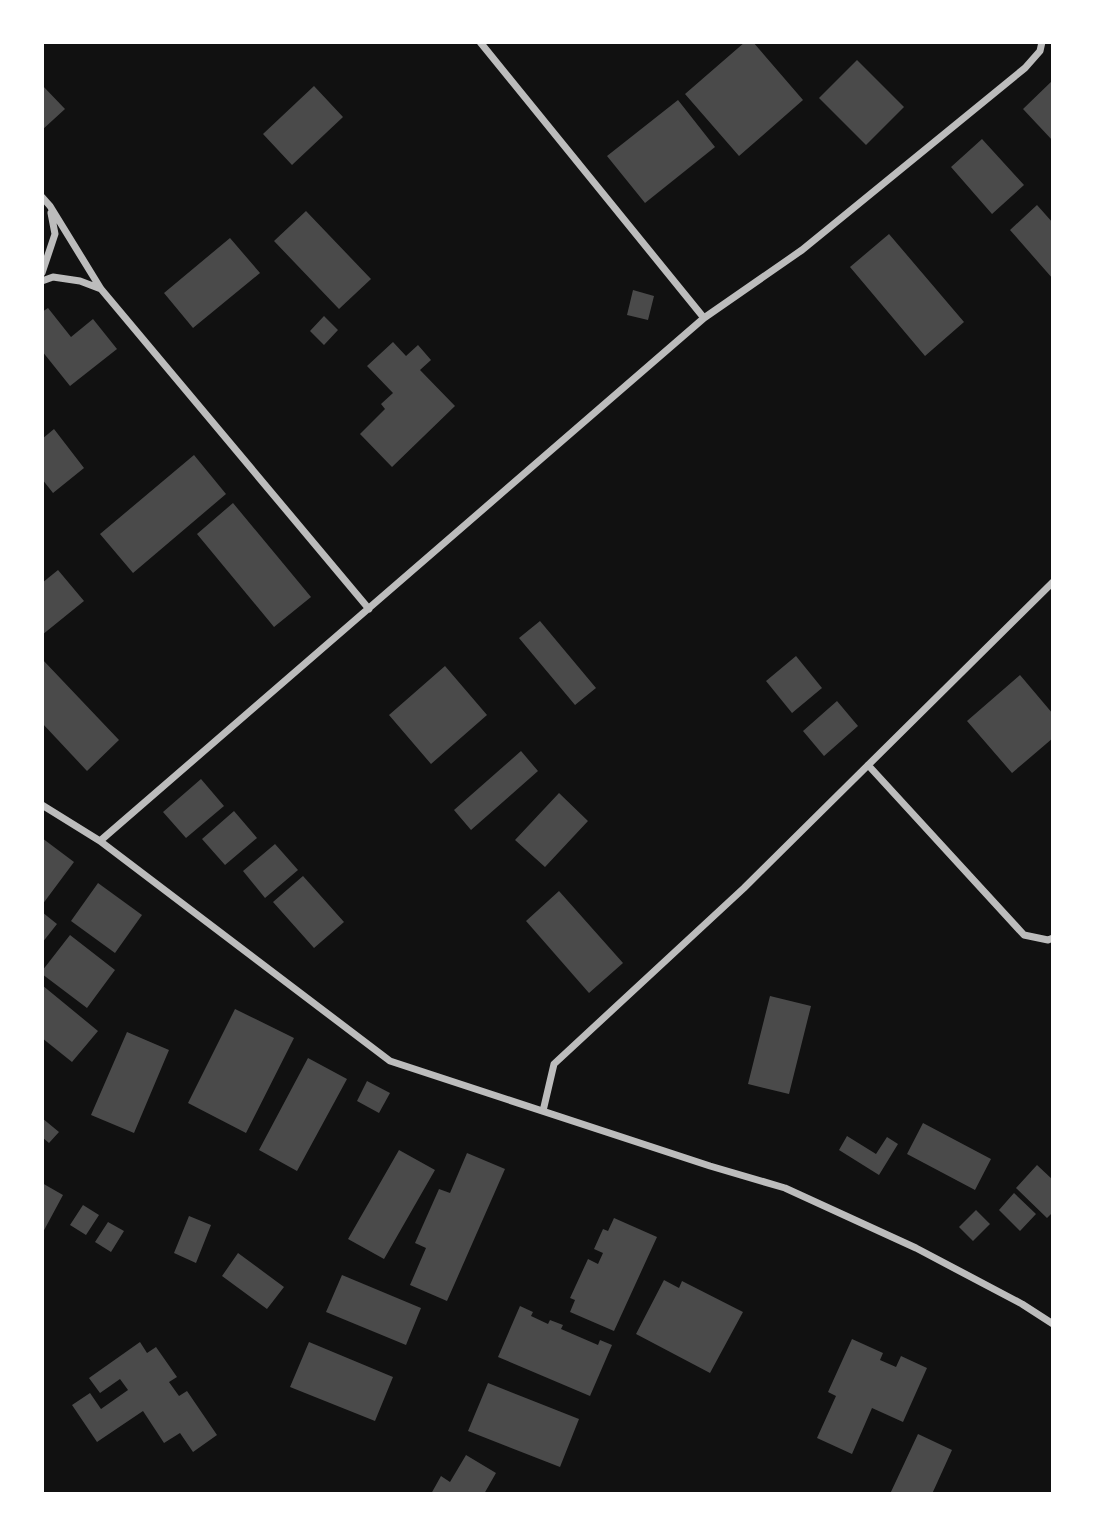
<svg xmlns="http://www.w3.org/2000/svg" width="1095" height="1536" viewBox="0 0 1095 1536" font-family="'Varela Round',sans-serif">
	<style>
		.building { fill: #4a4a4a }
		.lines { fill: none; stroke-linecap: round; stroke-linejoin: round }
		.minor { stroke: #bcbcbc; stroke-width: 7 }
	</style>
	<rect width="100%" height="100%" fill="#111"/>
	<path class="building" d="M 745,42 L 753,42 L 803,100 L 739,156 L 685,94 Z
		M 857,60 L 904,107 L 866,145 L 819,98 Z
		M 1053,80 L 1053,141 L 1023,109 Z
		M 42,85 L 65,109 L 42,130 Z
		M 314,86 L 343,117 L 292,165 L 263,134 Z
		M 678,100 L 715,147 L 645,203 L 607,156 Z
		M 982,139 L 1024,185 L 992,214 L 951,167 Z
		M 1037,205 L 1053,223 L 1053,279 L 1010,230 Z
		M 306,211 L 371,279 L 339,309 L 274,241 Z
		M 889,234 L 964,322 L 925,356 L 850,267 Z
		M 230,238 L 260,273 L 193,328 L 164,293 Z
		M 633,290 L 654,296 L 648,320 L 627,315 Z
		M 48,308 L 71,337 L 93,319 L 117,349 L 70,386 L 42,351 L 42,312 Z
		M 324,316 L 338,330 L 324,345 L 310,331 Z
		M 393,342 L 406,356 L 418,345 L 431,360 L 420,370 L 455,406 L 392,467 L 360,434 L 385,409 L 381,404 L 393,393 L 367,366 Z
		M 54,429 L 84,468 L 53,493 L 42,479 L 42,439 Z
		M 194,455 L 226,494 L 133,573 L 100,534 Z
		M 233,503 L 311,597 L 274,627 L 197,534 Z
		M 58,570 L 84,601 L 42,635 L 42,583 Z
		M 540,621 L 596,688 L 575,705 L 519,638 Z
		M 796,656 L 822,688 L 792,713 L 766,681 Z
		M 42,659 L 119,740 L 87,771 L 42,723 Z
		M 445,666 L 487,715 L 431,764 L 389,715 Z
		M 1020,675 L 1053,714 L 1053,738 L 1012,773 L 967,721 Z
		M 837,701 L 858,726 L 824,756 L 803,731 Z
		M 521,751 L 538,771 L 471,830 L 454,810 Z
		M 201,779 L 224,806 L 186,838 L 163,812 Z
		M 559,793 L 588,821 L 545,867 L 515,840 Z
		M 234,811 L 257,838 L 225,865 L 202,839 Z
		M 42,838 L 74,862 L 42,905 Z
		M 275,844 L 298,870 L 265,898 L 243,871 Z
		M 303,876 L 344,922 L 314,948 L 273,902 Z
		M 98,883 L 142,915 L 115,953 L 71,921 Z
		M 559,891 L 623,963 L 589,993 L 526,921 Z
		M 42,912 L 57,924 L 42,943 Z
		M 70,935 L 115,970 L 87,1008 L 42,974 L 42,971 Z
		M 42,985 L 98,1031 L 72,1062 L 42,1038 Z
		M 770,996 L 811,1006 L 789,1094 L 748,1084 Z
		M 235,1009 L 294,1038 L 246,1133 L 188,1103 Z
		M 127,1032 L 169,1050 L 134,1133 L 91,1115 Z
		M 308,1058 L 347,1079 L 297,1171 L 259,1150 Z
		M 367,1081 L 390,1093 L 379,1113 L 357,1101 Z
		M 42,1118 L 59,1132 L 49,1143 L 42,1137 Z
		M 923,1123 L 991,1159 L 975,1190 L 907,1154 Z
		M 847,1136 L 876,1154 L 887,1137 L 898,1144 L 879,1175 L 839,1150 Z
		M 399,1150 L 435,1170 L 384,1259 L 348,1239 Z
		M 467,1153 L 505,1169 L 447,1301 L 410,1285 L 426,1248 L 415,1243 L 439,1189 L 450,1193 Z
		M 1037,1165 L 1053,1180 L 1053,1212 L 1047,1218 L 1016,1188 Z
		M 42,1183 L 63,1195 L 42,1234 Z
		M 1014,1193 L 1036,1214 L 1020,1231 L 999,1210 Z
		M 83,1205 L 99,1215 L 86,1235 L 70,1225 Z
		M 976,1210 L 990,1224 L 973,1241 L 959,1227 Z
		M 189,1216 L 211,1225 L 196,1263 L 174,1253 Z
		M 614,1218 L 657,1237 L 614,1331 L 570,1312 L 575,1300 L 570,1298 L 588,1259 L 598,1264 L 603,1253 L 594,1249 L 603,1229 L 608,1231 Z
		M 108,1222 L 124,1231 L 111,1252 L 95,1242 Z
		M 238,1253 L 284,1287 L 267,1309 L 222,1276 Z
		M 342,1275 L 421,1308 L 406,1345 L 326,1312 Z
		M 664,1280 L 679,1288 L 682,1281 L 743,1312 L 710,1373 L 636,1334 Z
		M 520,1306 L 533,1312 L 531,1316 L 548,1324 L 550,1320 L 563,1325 L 561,1329 L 598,1345 L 600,1340 L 612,1345 L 590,1396 L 498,1357 Z
		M 852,1339 L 883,1353 L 880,1360 L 896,1367 L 901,1356 L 927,1368 L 903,1422 L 872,1408 L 852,1454 L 817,1438 L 836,1396 L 828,1392 Z
		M 140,1342 L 147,1353 L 156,1347 L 177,1377 L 169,1382 L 179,1396 L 187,1391 L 217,1435 L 193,1452 L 180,1433 L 164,1443 L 143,1411 L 97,1442 L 72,1405 L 90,1393 L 101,1409 L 128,1390 L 120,1379 L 100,1393 L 89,1378 Z
		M 309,1342 L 393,1377 L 375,1421 L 290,1387 Z
		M 488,1383 L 579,1419 L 560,1467 L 468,1431 Z
		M 918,1434 L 952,1450 L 932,1494 L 890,1494 Z
		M 466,1455 L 496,1473 L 484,1494 L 431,1494 L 441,1476 L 450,1482 Z"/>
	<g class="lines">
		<path class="minor" d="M 480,42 L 704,318
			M 42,197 L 50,206 L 101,289 L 369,609
			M 42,273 L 55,234 L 51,213
			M 42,281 L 53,277 L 80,281 L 101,289
			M 868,765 L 1024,935 L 1048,940 L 1053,938
			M 42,805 L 100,841 L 390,1061 L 710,1166 L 785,1188 L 916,1248 L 1022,1304 L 1053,1324
			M 100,841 L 704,318 L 802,250 L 1025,68 L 1040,51 L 1042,42
			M 543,1111 L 554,1064 L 744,888 L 1053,582"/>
	</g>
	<rect width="1095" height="1536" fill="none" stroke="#ffffff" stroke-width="88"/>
</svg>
